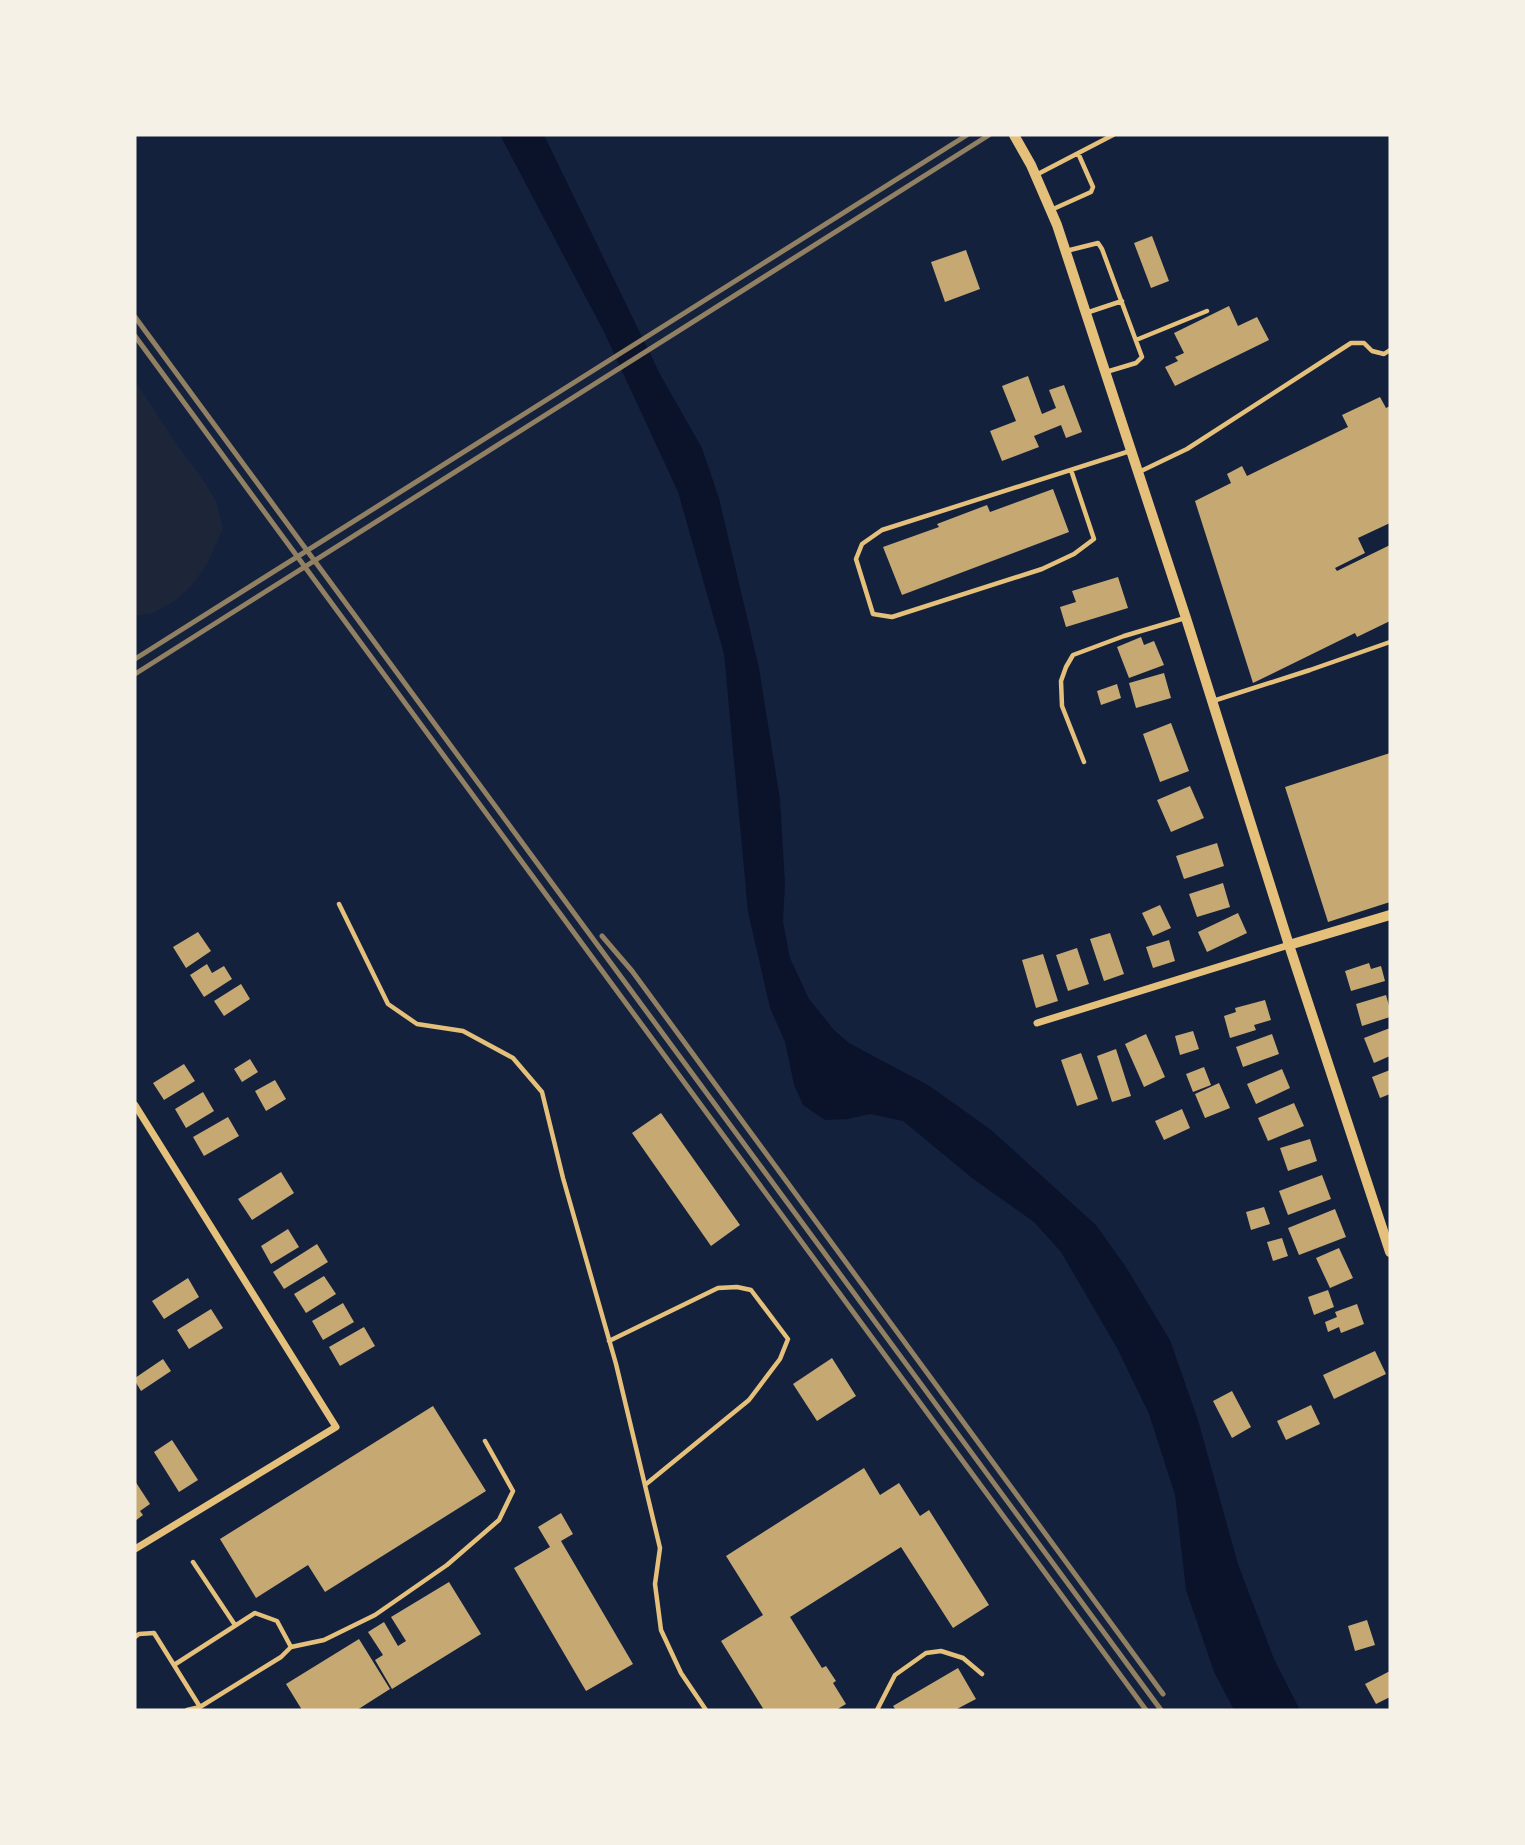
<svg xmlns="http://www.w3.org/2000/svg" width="1525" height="1845" viewBox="0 0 1525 1845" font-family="Merriweather,serif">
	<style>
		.green { fill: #1d2539 }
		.water { fill: #0b132b }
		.building { fill: #c6a872 }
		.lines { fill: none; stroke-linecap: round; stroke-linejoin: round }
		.service { stroke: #e5c07b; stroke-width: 4.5 }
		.minor { stroke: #e5c07b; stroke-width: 7 }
		.tertiary { stroke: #e5c07b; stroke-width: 10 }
		.rail { stroke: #918062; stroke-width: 5 }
	</style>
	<rect width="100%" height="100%" fill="#14213d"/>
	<path class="green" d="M 135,381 L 181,451 L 202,478 L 216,501 L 223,529 L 207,564 L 191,586 L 176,600 L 153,613 L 135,616 Z"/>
	<path class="water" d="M 500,135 L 544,135 L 661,376 L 702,448 L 719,498 L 759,668 L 780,799 L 785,883 L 783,922 L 790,958 L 809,999 L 834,1030 L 849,1043 L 928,1085 L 990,1129 L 1096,1225 L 1126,1267 L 1170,1340 L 1198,1420 L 1238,1564 L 1274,1659 L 1300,1710 L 1234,1710 L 1214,1672 L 1186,1590 L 1175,1495 L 1149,1414 L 1117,1348 L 1061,1252 L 1034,1222 L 972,1178 L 903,1121 L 870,1114 L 848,1119 L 825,1120 L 803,1105 L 794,1085 L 785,1042 L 770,1008 L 748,912 L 724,654 L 678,492 L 604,332 Z"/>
	<path class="building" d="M 1152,236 L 1169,281 L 1151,288 L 1134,243 Z
		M 966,250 L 980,289 L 945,302 L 931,262 Z
		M 1229,306 L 1238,326 L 1257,317 L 1269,340 L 1175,386 L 1165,367 L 1178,361 L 1175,357 L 1184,353 L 1174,333 Z
		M 1028,376 L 1042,414 L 1056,408 L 1049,390 L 1064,385 L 1082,432 L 1066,438 L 1061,425 L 1034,436 L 1039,447 L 1002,461 L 990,431 L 1016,421 L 1002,386 Z
		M 1380,397 L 1386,408 L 1390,406 L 1390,523 L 1358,538 L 1365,553 L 1335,568 L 1337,571 L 1390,545 L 1390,621 L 1357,637 L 1355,633 L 1253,683 L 1195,501 L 1231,483 L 1227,474 L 1242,466 L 1247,476 L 1348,427 L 1342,415 Z
		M 1053,489 L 1069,532 L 902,595 L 883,547 L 939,527 L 937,524 L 987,505 L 990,512 Z
		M 1118,577 L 1128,608 L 1066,627 L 1060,607 L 1076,602 L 1072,591 Z
		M 1141,637 L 1144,645 L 1154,641 L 1164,665 L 1129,678 L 1117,647 Z
		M 1164,673 L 1171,698 L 1136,708 L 1129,683 Z
		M 1117,684 L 1121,698 L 1101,705 L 1097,691 Z
		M 1171,723 L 1189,771 L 1160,782 L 1143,734 Z
		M 1390,753 L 1390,902 L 1328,922 L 1285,787 Z
		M 1190,786 L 1204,818 L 1171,832 L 1157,800 Z
		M 1217,843 L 1224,866 L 1184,879 L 1176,856 Z
		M 1223,883 L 1230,907 L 1197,917 L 1189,894 Z
		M 1160,905 L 1171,928 L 1153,936 L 1142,913 Z
		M 1238,913 L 1247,933 L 1207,952 L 1198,932 Z
		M 198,932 L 211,951 L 186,968 L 173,947 Z
		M 1110,933 L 1124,974 L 1104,981 L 1090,939 Z
		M 1169,940 L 1175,961 L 1153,968 L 1146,947 Z
		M 1077,948 L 1089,984 L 1068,991 L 1056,955 Z
		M 1043,954 L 1058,1001 L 1036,1008 L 1022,960 Z
		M 1369,963 L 1371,969 L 1381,966 L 1385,981 L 1351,991 L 1345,971 Z
		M 207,964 L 212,973 L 224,966 L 232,979 L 204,997 L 190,975 Z
		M 241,984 L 250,999 L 224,1016 L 214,1001 Z
		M 1386,995 L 1390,1009 L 1390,1017 L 1362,1026 L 1356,1004 Z
		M 1265,1000 L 1271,1020 L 1254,1025 L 1256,1030 L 1230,1038 L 1224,1016 L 1236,1012 L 1235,1008 Z
		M 1390,1028 L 1390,1056 L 1374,1063 L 1364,1038 Z
		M 1193,1031 L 1199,1049 L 1180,1055 L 1175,1036 Z
		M 1146,1034 L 1165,1077 L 1144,1087 L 1125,1044 Z
		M 1272,1034 L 1279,1054 L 1243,1067 L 1236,1047 Z
		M 1116,1049 L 1131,1096 L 1112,1102 L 1097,1056 Z
		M 1081,1053 L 1098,1099 L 1077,1106 L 1061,1060 Z
		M 250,1059 L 258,1072 L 242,1082 L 234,1069 Z
		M 184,1064 L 195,1081 L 164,1100 L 153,1083 Z
		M 1204,1067 L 1211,1085 L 1193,1092 L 1186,1074 Z
		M 1282,1069 L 1290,1088 L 1256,1104 L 1247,1084 Z
		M 1390,1070 L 1390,1094 L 1380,1098 L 1372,1077 Z
		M 275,1080 L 286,1099 L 266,1111 L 255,1091 Z
		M 1219,1083 L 1230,1108 L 1205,1118 L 1195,1094 Z
		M 203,1092 L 214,1111 L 186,1128 L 175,1109 Z
		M 1294,1103 L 1304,1126 L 1268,1141 L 1258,1118 Z
		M 1182,1109 L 1190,1128 L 1164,1140 L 1155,1121 Z
		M 661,1113 L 740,1225 L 711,1246 L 632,1133 Z
		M 228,1117 L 239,1136 L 204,1156 L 193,1137 Z
		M 1310,1139 L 1317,1161 L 1288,1171 L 1280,1148 Z
		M 281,1172 L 294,1193 L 252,1220 L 238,1199 Z
		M 1322,1175 L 1331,1199 L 1288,1215 L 1279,1191 Z
		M 1264,1207 L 1270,1224 L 1251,1230 L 1246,1212 Z
		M 1335,1209 L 1346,1237 L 1299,1255 L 1288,1228 Z
		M 288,1229 L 299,1247 L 271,1264 L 261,1246 Z
		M 1282,1238 L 1288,1256 L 1273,1261 L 1267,1242 Z
		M 317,1244 L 328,1262 L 284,1289 L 273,1272 Z
		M 1339,1248 L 1353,1278 L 1330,1288 L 1316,1258 Z
		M 324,1276 L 336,1294 L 306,1313 L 294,1294 Z
		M 188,1278 L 199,1297 L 164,1319 L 152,1301 Z
		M 1328,1290 L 1334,1307 L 1314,1315 L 1308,1297 Z
		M 343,1303 L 354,1322 L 323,1340 L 312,1321 Z
		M 1357,1304 L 1364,1324 L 1341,1333 L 1339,1327 L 1328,1332 L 1325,1322 L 1337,1317 L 1335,1312 Z
		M 211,1309 L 223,1328 L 189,1349 L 177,1330 Z
		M 364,1327 L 375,1346 L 340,1366 L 329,1347 Z
		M 1375,1351 L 1386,1374 L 1334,1399 L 1323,1375 Z
		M 832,1358 L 856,1396 L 817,1421 L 793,1384 Z
		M 163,1359 L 171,1371 L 141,1391 L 135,1381 L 135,1378 Z
		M 1232,1391 L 1251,1427 L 1232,1438 L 1213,1401 Z
		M 1311,1405 L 1320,1424 L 1286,1440 L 1277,1421 Z
		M 433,1406 L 486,1491 L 325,1592 L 308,1565 L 256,1598 L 220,1539 Z
		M 172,1440 L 198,1480 L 179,1492 L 154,1452 Z
		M 864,1468 L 880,1495 L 899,1483 L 920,1516 L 929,1510 L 989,1605 L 953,1628 L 901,1547 L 790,1617 L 822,1668 L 826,1666 L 836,1681 L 833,1683 L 846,1704 L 836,1710 L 764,1710 L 721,1641 L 763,1615 L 726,1556 Z
		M 135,1481 L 150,1504 L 140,1511 L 143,1515 L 135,1521 Z
		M 561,1513 L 573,1534 L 561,1541 L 633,1664 L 586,1691 L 514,1568 L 550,1547 L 538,1527 Z
		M 449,1582 L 481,1634 L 392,1689 L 375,1660 L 383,1655 L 368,1632 L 384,1622 L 398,1646 L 406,1641 L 391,1617 Z
		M 1367,1620 L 1375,1645 L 1355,1651 L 1348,1626 Z
		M 359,1639 L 390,1689 L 357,1710 L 302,1710 L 286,1684 Z
		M 958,1668 L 976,1699 L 955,1710 L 896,1710 L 893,1706 Z
		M 1390,1671 L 1390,1697 L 1376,1704 L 1365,1684 Z"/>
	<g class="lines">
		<path class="service" d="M 1036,175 L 1113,135
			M 1051,210 L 1091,192 L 1093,187 L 1078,153
			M 1066,251 L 1098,243 L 1102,249 L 1142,357 L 1136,363 L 1106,372
			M 1086,313 L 1122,301
			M 1136,340 L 1207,311
			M 1071,470 L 1094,539 L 1074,554 L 1042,569 L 892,617 L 873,614 L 856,559 L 862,544 L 882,530 L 1130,451
			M 1139,472 L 1187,449 L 1351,343 L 1364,343 L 1372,351 L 1384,354 L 1390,350
			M 1213,701 L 1310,670 L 1390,642
			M 1084,762 L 1062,706 L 1061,681 L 1066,667 L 1073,655 L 1124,636 L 1185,618
			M 339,904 L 388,1004 L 417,1024 L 463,1031 L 513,1058 L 542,1092 L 563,1178 L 616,1364 L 660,1548 L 655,1584 L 661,1630 L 681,1673 L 706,1710
			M 609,1341 L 718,1288 L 737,1287 L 751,1290 L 788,1339 L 780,1359 L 749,1400 L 645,1485
			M 193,1562 L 235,1625
			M 135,1637 L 139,1634 L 154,1633 L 200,1707 L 187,1710
			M 291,1647 L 324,1640 L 375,1615 L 447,1565 L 499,1520 L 513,1491 L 485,1441
			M 174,1665 L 255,1613 L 277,1621 L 291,1647 L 281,1657 L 200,1707
			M 877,1710 L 895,1675 L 926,1653 L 941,1651 L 963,1658 L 982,1674"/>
		<path class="minor" d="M 1037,1023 L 1289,945
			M 135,1105 L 336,1427 L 135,1549"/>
		<path class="tertiary" d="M 1014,135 L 1031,165 L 1057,225 L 1186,618 L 1289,945 L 1390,1252
			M 1289,945 L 1390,915"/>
		<path class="rail" d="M 135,317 L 1161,1710
			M 135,336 L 1146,1710
			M 135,659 L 967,135
			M 135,674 L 989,135
			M 602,936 L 632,971 L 1163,1694"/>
	</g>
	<rect width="1525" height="1845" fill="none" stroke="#f6f1e7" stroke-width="273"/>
</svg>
